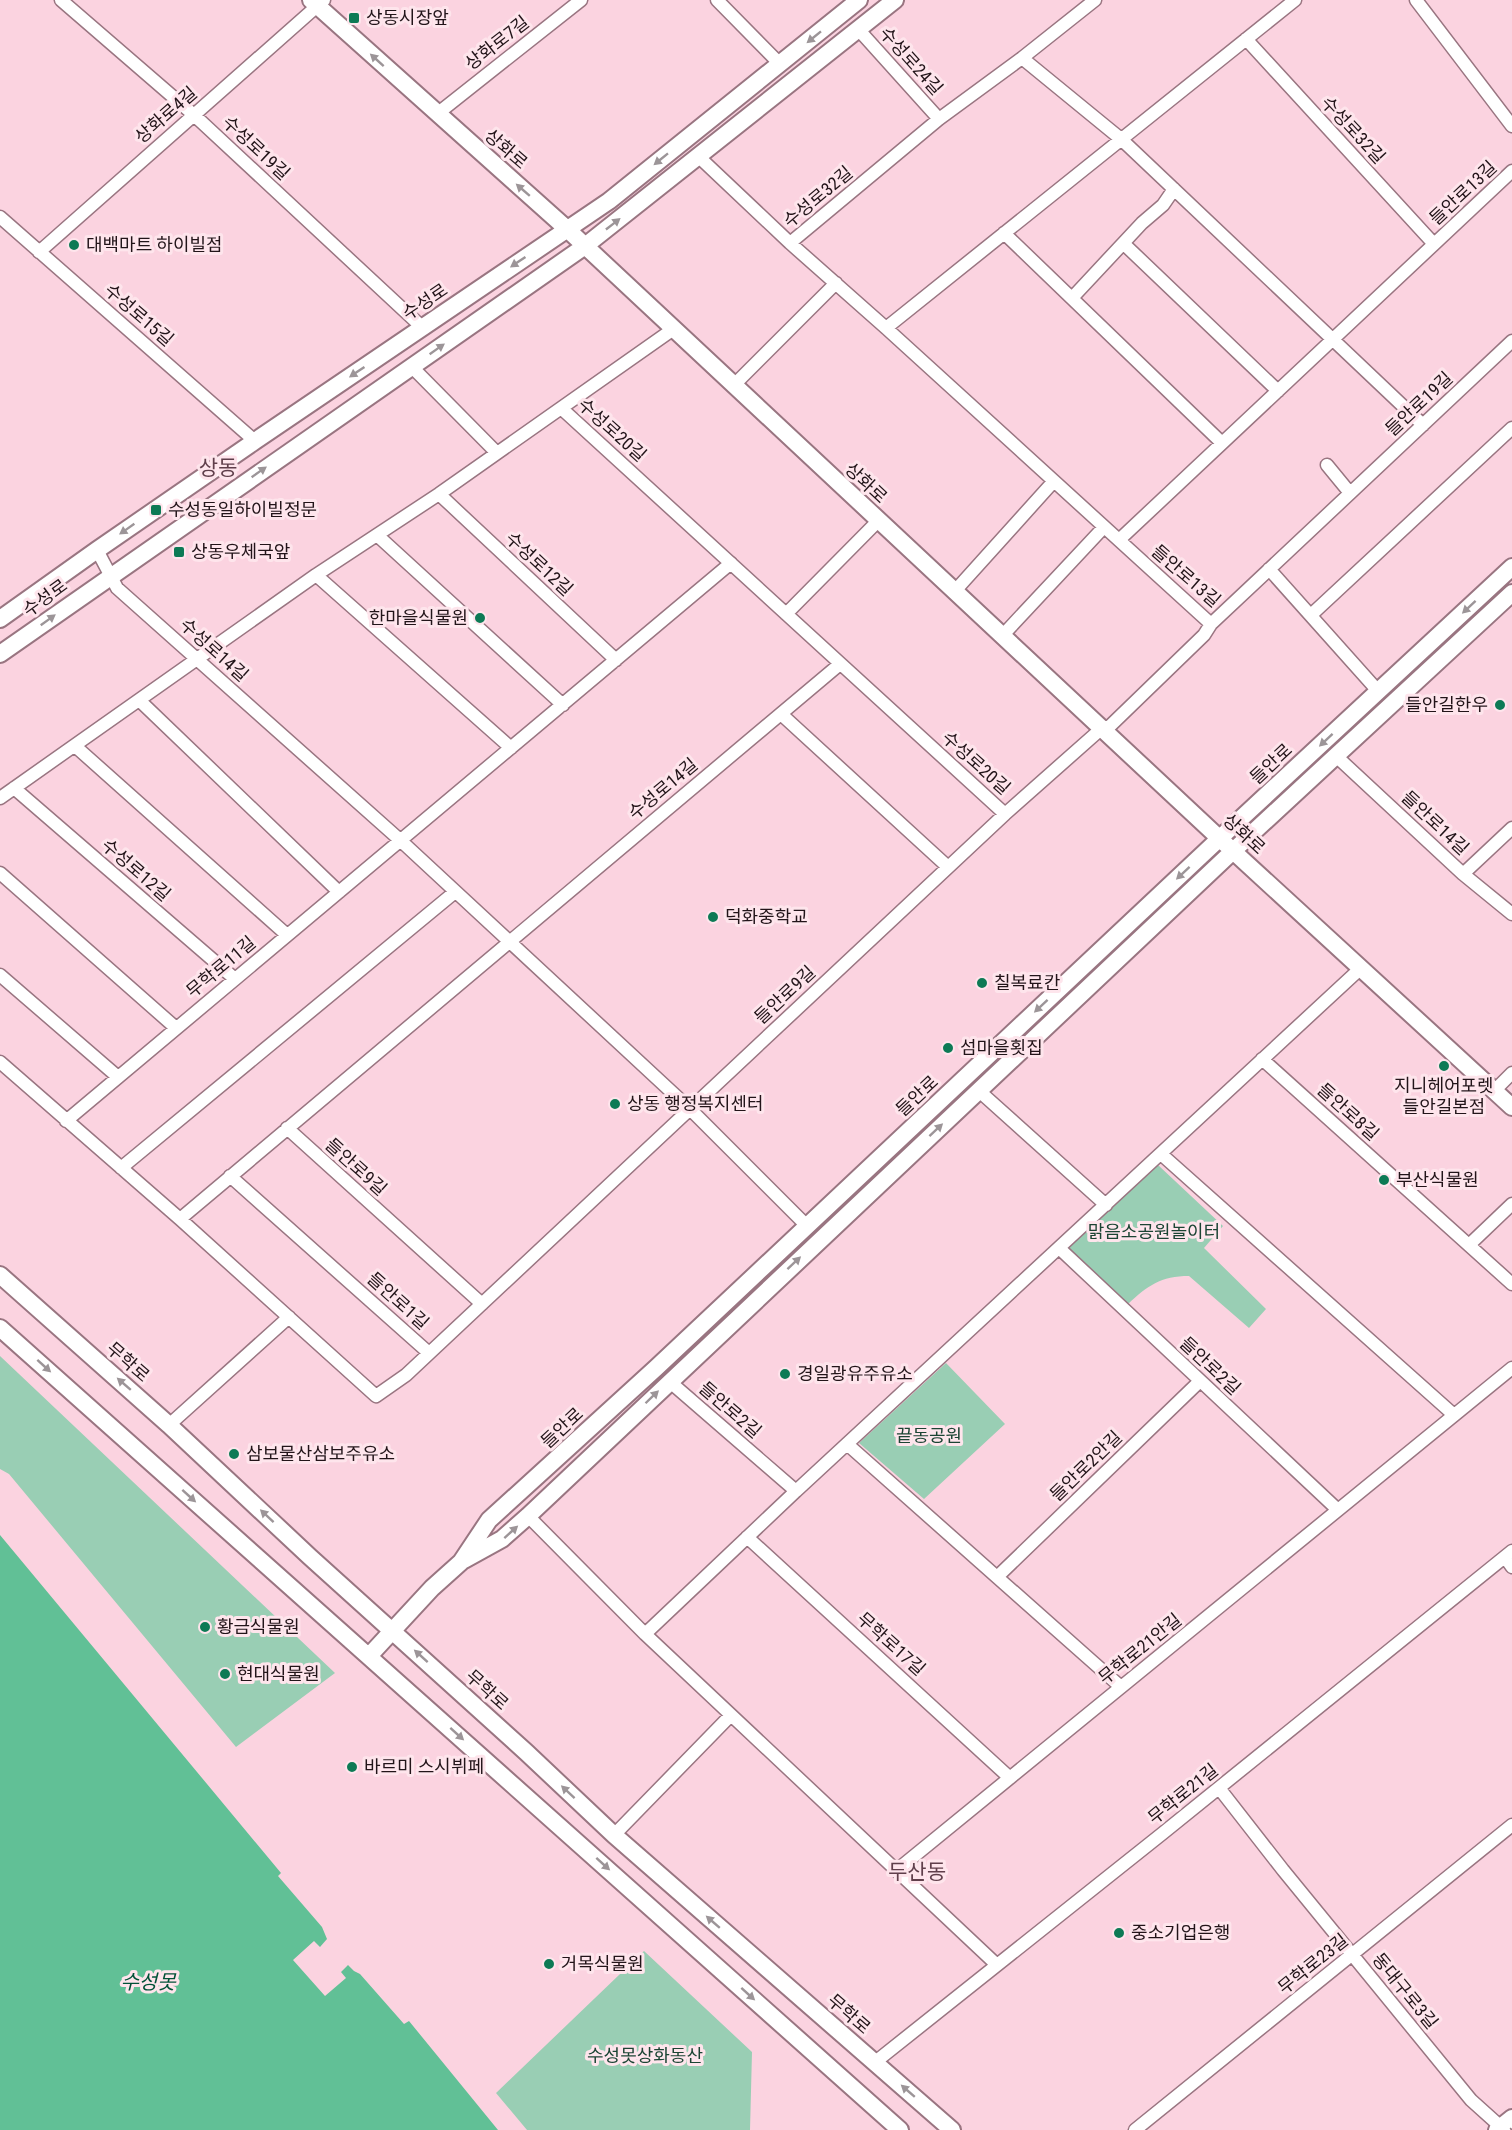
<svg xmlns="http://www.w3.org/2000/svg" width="1512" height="2130" viewBox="0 0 1512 2130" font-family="'Roboto Condensed','Noto Sans KR',sans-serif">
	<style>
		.green { fill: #99ceb4 }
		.water { fill: #61c096 }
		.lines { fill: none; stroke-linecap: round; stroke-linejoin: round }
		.minor-casing { stroke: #997581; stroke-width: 15 }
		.secondary-casing { stroke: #997581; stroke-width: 20 }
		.minor { stroke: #fff; stroke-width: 12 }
		.secondary { stroke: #fff; stroke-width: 16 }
		.rail { stroke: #997d86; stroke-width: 4; stroke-dasharray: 8 8; stroke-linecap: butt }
		.oneway { fill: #9c9598 }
		.poi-dot { fill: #0d7a55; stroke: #fee5ec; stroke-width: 2 }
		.labels { text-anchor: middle; stroke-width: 6; stroke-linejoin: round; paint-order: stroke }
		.poi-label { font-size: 18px; fill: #221419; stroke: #fee5ec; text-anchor: start }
		.street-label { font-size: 18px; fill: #221419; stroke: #fee5ec }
		.park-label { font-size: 18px; fill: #1b4433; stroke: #fee5ec }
		.water-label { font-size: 20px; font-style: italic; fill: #005237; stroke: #fee5ec }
		.quarter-label { font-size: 21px; fill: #603f4b; stroke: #fee5ec }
	</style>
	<rect width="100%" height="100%" fill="#fbd3e0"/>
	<path class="green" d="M 1158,1165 L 1223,1226 L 1204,1248 L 1266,1309 L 1249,1328 L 1189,1276 C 1161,1276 1147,1286 1128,1304 L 1065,1249 Z
		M 0,1356 L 335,1673 L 236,1747 L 9,1474 L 0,1469 Z
		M 946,1363 L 1005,1424 L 924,1499 L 859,1443 Z
		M 644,1951 L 752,2052 L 750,2130 L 527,2130 L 496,2093 Z"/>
	<path class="water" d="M 0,1535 L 281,1873 L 278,1876 L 322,1927 L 327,1939 L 320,1947 L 314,1941 L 293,1960 L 325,1996 L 346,1978 L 341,1972 L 348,1965 L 354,1971 L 360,1974 L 404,2024 L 409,2021 L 498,2130 L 0,2130 Z"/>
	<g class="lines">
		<g class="minor-casing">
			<path id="minor" d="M 61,0 L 194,115 L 423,328
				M 717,0 L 780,64
				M 1095,0 L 1022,58 L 939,119 L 790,243 L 886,328 L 1211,624 L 1512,341
				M 1416,0 L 1512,126
				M 858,29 L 939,119
				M 1246,39 L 1434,244
				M 1022,58 L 1121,139 L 1423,425
				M 437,114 L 581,0
				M 699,157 L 790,243
				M 0,217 L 255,441
				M 1004,233 L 1222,443
				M 1124,244 L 1278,391
				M 39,252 L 324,0
				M 1072,298 L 1142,223 L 1163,205 L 1174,189
				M 886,328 L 1295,0
				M 412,367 L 497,453
				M 733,386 L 836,283
				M 561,408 L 1005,814
				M 1327,465 L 1350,493
				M 439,494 L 616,660
				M 378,536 L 563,705
				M 1119,540 L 1512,171
				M 97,550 L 117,588 L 400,840 L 690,1109 L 807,1226
				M 1269,569 L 1378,691
				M 316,575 L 511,748
				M 954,592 L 1054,481
				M 786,614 L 878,521
				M 1311,615 L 1512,428
				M 1002,636 L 1104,527
				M 139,700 L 339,892
				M 781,714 L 948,867
				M 75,746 L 287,935
				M 1336,756 L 1463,874 L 1512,914
				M 14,788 L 235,979
				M 0,798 L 316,575 L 439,494 L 672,330
				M 0,873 L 176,1028
				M 1463,874 L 1512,828
				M 0,975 L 118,1077
				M 1262,1059 L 1512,1284
				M 0,1062 L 180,1219 L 376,1396 L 406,1375 L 1005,814 L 1101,729 L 1110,726 L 1204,635 L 1211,624
				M 978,1090 L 1106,1205
				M 1494,1091 L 1512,1073
				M 66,1121 L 731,563
				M 287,1128 L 482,1304
				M 1161,1154 L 1454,1415
				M 121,1168 L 455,892
				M 230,1176 L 429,1353
				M 180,1219 L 840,664
				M 1469,1245 L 1512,1204
				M 1059,1248 L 1338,1510
				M 669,1381 L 796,1491 L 1361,968
				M 169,1425 L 289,1317
				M 847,1444 L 1121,1687
				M 528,1516 L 645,1634 L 997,1965
				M 747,1537 L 1010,1778
				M 1505,1557 L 1512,1567
				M 997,1577 L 1200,1381
				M 645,1634 L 796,1491
				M 1219,1788 L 1283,1870 L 1471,2100 L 1501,2127
				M 614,1835 L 731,1715
				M 897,1870 L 1512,1368
				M 874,2063 L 1163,1833 L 1512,1551
				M 1135,2130 L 1512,1825"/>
		</g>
		<g class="secondary-casing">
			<path id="secondary" d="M 311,0 L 567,229 L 1233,851 L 1512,1107
				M 0,619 L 97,550 L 255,441 L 609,201 L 859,0
				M 0,654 L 585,246 L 895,0
				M 0,1275 L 169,1425 L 310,1557 L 526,1752 L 614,1835 L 952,2130
				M 0,1328 L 900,2130
				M 464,1560 L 502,1539 L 528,1516 L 1233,851 L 1512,593
				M 369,1656 L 432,1588 L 461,1562 L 489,1520 L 656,1368 L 1220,838 L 1512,567
				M 1497,2130 L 1512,2118"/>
		</g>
		<use href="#minor" class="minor"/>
		<use href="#secondary" class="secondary"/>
		<path class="rail" d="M 1511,2130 L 1512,2129"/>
	</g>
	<defs><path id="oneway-solid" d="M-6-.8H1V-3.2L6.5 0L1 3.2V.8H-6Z" transform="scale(1.5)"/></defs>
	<g class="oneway">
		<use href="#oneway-solid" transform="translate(814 37) rotate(141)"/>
		<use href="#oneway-solid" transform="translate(377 60) rotate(-138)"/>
		<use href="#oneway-solid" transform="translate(661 159) rotate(141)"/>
		<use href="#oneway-solid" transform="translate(523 190) rotate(-139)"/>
		<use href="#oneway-solid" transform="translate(613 224) rotate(-38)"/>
		<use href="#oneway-solid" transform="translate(518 262) rotate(146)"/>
		<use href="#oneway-solid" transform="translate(437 349) rotate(-35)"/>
		<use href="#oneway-solid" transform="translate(357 372) rotate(146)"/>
		<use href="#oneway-solid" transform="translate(259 472) rotate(-35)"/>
		<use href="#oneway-solid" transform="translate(127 529) rotate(145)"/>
		<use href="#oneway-solid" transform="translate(1469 607) rotate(137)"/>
		<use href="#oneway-solid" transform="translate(48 620) rotate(-36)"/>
		<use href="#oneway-solid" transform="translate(1326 740) rotate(137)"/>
		<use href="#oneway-solid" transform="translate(1183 873) rotate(137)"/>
		<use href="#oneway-solid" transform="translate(1041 1006) rotate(137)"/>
		<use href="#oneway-solid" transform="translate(936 1130) rotate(-43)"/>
		<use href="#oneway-solid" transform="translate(794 1263) rotate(-43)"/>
		<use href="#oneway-solid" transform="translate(44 1366) rotate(42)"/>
		<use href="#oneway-solid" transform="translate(124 1384) rotate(-139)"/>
		<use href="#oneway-solid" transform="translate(652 1397) rotate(-44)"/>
		<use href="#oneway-solid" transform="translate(189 1496) rotate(42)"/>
		<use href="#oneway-solid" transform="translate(267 1516) rotate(-137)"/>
		<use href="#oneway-solid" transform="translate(511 1532) rotate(-42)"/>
		<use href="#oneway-solid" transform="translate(421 1656) rotate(-138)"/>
		<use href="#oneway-solid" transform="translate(457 1734) rotate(42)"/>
		<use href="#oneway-solid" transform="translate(568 1792) rotate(-137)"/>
		<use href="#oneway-solid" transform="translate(603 1864) rotate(42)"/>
		<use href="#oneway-solid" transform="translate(713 1922) rotate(-139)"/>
		<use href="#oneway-solid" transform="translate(748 1994) rotate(42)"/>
		<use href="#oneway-solid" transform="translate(908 2091) rotate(-139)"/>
	</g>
	<g class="poi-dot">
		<rect x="348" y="12" width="12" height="12" rx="3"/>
		<circle cx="74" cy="245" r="6"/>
		<rect x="150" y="504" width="12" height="12" rx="3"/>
		<rect x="173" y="546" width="12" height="12" rx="3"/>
		<circle cx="480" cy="618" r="6"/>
		<circle cx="1500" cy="705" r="6"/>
		<circle cx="713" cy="917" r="6"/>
		<circle cx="982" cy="983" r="6"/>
		<circle cx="948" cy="1048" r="6"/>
		<circle cx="1444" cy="1066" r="6"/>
		<circle cx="615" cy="1104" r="6"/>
		<circle cx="1384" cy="1180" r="6"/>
		<circle cx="785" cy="1374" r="6"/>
		<circle cx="234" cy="1454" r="6"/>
		<circle cx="205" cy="1627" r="6"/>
		<circle cx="225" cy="1674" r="6"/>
		<circle cx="352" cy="1767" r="6"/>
		<circle cx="1119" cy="1933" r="6"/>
		<circle cx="549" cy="1964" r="6"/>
	</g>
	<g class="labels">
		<g class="poi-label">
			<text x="366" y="24">상동시장앞</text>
			<text x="86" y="251">대백마트 하이빌점</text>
			<text x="168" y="516">수성동일하이빌정문</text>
			<text x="191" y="558">상동우체국앞</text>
			<text x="468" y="624" text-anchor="end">한마을식물원</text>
			<text x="1488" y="711" text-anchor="end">들안길한우</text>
			<text x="725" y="923">덕화중학교</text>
			<text x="994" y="989">칠복료칸</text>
			<text x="960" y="1054">섬마을횟집</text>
			<text x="1444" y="1092" text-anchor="middle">지니헤어포렛<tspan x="1444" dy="21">들안길본점</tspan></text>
			<text x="627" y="1110">상동 행정복지센터</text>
			<text x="1396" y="1186">부산식물원</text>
			<text x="797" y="1380">경일광유주유소</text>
			<text x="246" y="1460">삼보물산삼보주유소</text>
			<text x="217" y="1633">황금식물원</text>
			<text x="237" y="1680">현대식물원</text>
			<text x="364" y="1773">바르미 스시뷔페</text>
			<text x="1131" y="1939">중소기업은행</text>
			<text x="561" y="1970">거목식물원</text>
		</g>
		<g class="street-label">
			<text transform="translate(497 43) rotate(-38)" y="6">상화로7길</text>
			<text transform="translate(911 61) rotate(48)" y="6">수성로24길</text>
			<text transform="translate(166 115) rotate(-41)" y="6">상화로4길</text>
			<text transform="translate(1353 130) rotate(47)" y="6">수성로32길</text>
			<text transform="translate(256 148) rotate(43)" y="6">수성로19길</text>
			<text transform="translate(506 149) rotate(41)" y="6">상화로</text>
			<text transform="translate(1463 193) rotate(-43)" y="6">들안로13길</text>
			<text transform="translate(818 197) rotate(-40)" y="6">수성로32길</text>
			<text transform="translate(425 302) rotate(-34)" y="6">수성로</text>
			<text transform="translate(139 315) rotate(41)" y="6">수성로15길</text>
			<text transform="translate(1419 404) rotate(-43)" y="6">들안로19길</text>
			<text transform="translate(612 430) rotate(42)" y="6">수성로20길</text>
			<text transform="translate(866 483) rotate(43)" y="6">상화로</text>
			<text transform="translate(539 564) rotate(43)" y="6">수성로12길</text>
			<text transform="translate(1186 576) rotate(41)" y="6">들안로13길</text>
			<text transform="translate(45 598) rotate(-36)" y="6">수성로</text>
			<text transform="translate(214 650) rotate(42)" y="6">수성로14길</text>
			<text transform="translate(976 763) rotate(42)" y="6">수성로20길</text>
			<text transform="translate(1271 764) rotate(-43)" y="6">들안로</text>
			<text transform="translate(663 789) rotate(-40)" y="6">수성로14길</text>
			<text transform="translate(1435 823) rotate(43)" y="6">들안로14길</text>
			<text transform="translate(1244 834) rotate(43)" y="6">상화로</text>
			<text transform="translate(136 870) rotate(41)" y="6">수성로12길</text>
			<text transform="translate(221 967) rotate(-40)" y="6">무학로11길</text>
			<text transform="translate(785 995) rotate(-43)" y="6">들안로9길</text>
			<text transform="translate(917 1096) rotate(-43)" y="6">들안로</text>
			<text transform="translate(1348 1112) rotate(42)" y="6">들안로8길</text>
			<text transform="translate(356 1167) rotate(42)" y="6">들안로9길</text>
			<text transform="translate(398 1301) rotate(42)" y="6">들안로1길</text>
			<text transform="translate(128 1362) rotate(41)" y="6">무학로</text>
			<text transform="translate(1210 1366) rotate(43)" y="6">들안로2길</text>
			<text transform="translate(730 1410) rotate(41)" y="6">들안로2길</text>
			<text transform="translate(562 1428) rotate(-43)" y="6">들안로</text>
			<text transform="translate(1086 1466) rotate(-44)" y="6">들안로2안길</text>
			<text transform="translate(891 1644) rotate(42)" y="6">무학로17길</text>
			<text transform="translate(1140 1649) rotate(-39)" y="6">무학로21안길</text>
			<text transform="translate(487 1690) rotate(42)" y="6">무학로</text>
			<text transform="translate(1183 1794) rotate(-39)" y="6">무학로21길</text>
			<text transform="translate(1313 1964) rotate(-39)" y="6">무학로23길</text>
			<text transform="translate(1405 1991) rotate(51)" y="6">동대구로3길</text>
			<text transform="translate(849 2014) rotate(41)" y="6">무학로</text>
		</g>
		<g class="park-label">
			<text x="1154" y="1238">맑음소공원놀이터</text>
			<text x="929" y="1442">끝동공원</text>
			<text x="645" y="2062">수성못상화동산</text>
		</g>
		<g class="water-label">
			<text x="148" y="1989">수성못</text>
		</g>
		<g class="quarter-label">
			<text x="218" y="475">상동</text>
			<text x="917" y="1879">두산동</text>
		</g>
	</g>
</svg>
